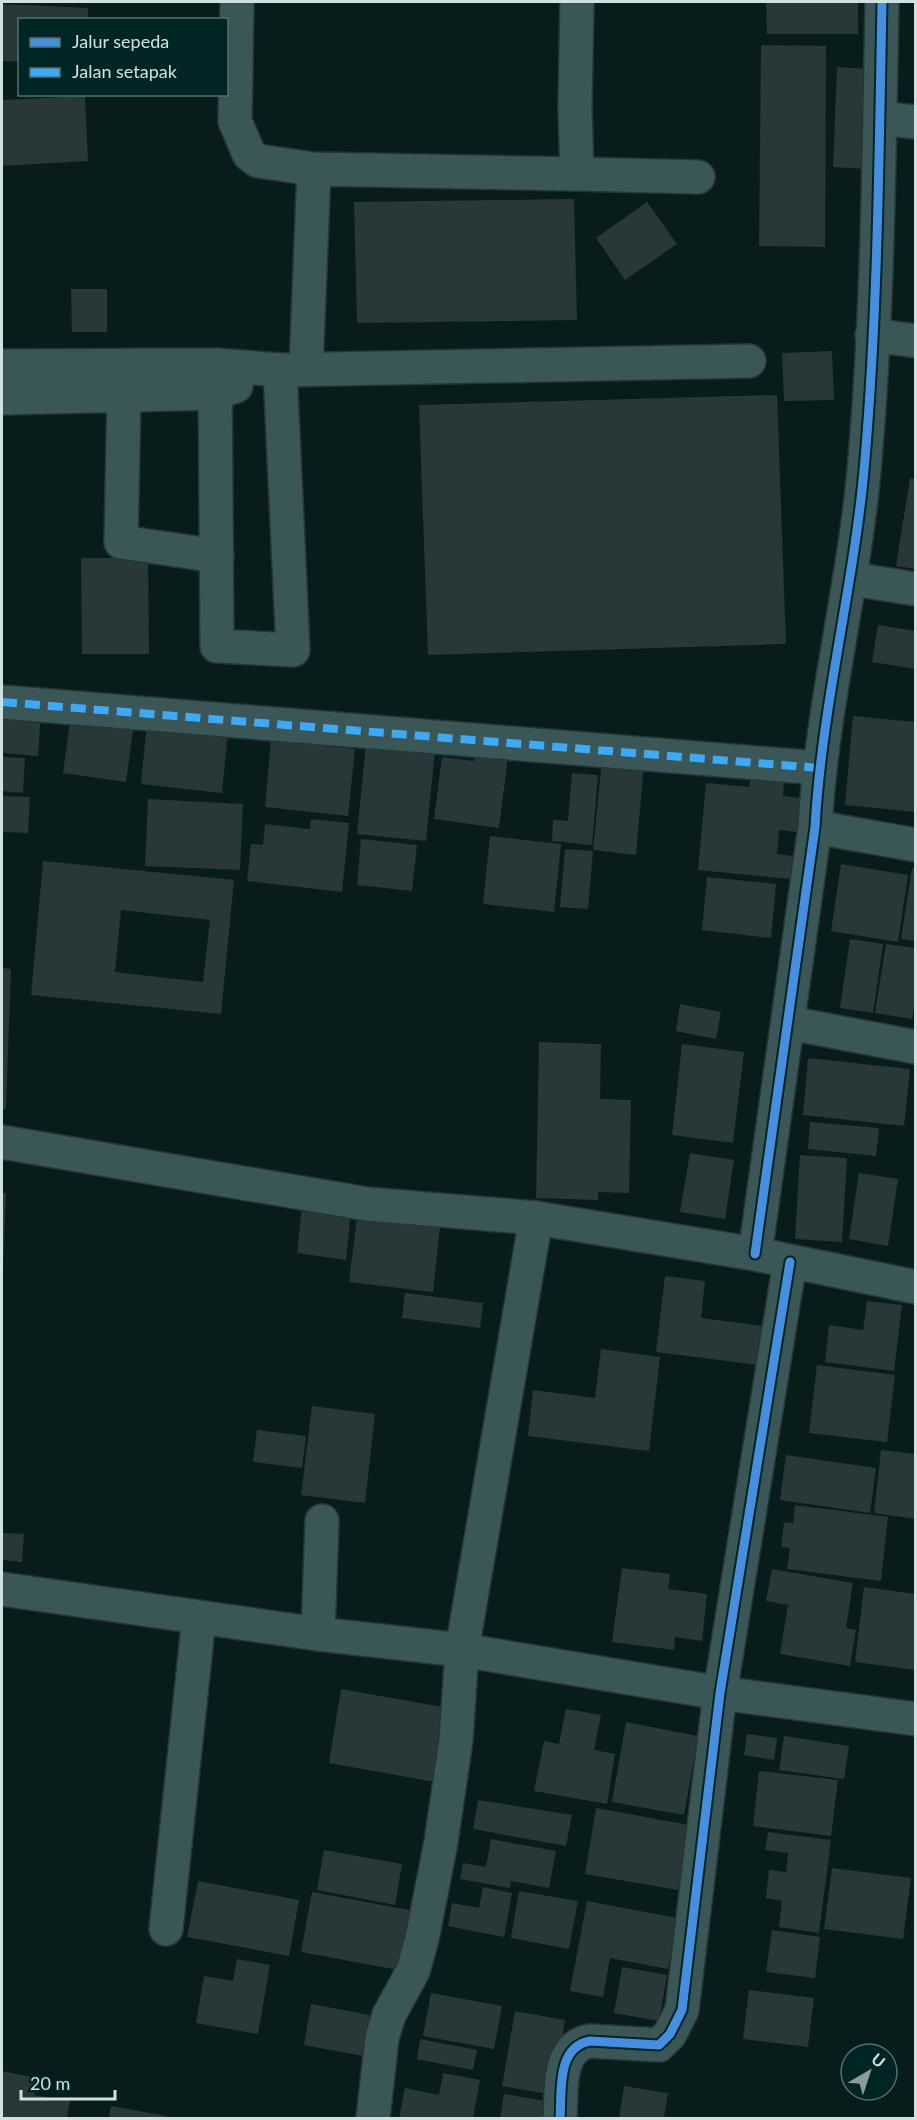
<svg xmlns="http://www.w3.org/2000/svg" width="917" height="2120" viewBox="0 0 917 2120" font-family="Lato,sans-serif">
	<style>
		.building { fill: #283737; fill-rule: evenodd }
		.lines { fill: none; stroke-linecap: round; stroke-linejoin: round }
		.minor-casing { stroke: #263636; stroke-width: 36 }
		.minor { stroke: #3a5656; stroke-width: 33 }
		.quiet { stroke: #3fa9f5; stroke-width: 8; stroke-dasharray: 15 8; stroke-linecap: butt }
		.cycleway-casing { stroke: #012424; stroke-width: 13 }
		.cycleway { stroke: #468fdf; stroke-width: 9 }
	</style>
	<rect width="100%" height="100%" fill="#091c1c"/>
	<path class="building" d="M 766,2 L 858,2 L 858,34 L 767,34 Z
		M 3,4 L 88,8 L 88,20 L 20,20 L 20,62 L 2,61 Z
		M 761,45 L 826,46 L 825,247 L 759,246 Z
		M 837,67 L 870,69 L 866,169 L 833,167 Z
		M 85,96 L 88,161 L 2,166 L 2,100 Z
		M 574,199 L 577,320 L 357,323 L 354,202 Z
		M 647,202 L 677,244 L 625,280 L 596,238 Z
		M 71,289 L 107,289 L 107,332 L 72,332 Z
		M 832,351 L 834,400 L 784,401 L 782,353 Z
		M 777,395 L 786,644 L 428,655 L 419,405 Z
		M 910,478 L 916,479 L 916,569 L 896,566 Z
		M 81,558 L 148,558 L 149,654 L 82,654 Z
		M 878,625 L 916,631 L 916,669 L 872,662 Z
		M 2,709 L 41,712 L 38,756 L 2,753 Z
		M 71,714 L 134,723 L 126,782 L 63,773 Z
		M 853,716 L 916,722 L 916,812 L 845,805 Z
		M 147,723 L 228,732 L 222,793 L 141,784 Z
		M 271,740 L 355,749 L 348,816 L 265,807 Z
		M 366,743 L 435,750 L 426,841 L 357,834 Z
		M 476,745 L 509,749 L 499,828 L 434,819 L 442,757 L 474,761 Z
		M 2,757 L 25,758 L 23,793 L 2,791 Z
		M 602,760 L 644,764 L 636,855 L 593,850 Z
		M 572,773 L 598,775 L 592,845 L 552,841 L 553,820 L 568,821 Z
		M 750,779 L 784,782 L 783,796 L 800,798 L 797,832 L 779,830 L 777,854 L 793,856 L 791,879 L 698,870 L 706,783 L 750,787 Z
		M 2,796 L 30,797 L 28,833 L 2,832 Z
		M 148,799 L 243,804 L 240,870 L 145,866 Z
		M 311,819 L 349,823 L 342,892 L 247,881 L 251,844 L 263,845 L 265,824 L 310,829 Z
		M 490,836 L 561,844 L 554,912 L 483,904 Z
		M 361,839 L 417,845 L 412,891 L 357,885 Z
		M 565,849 L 593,851 L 588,909 L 560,907 Z
		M 43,861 L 234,880 L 221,1014 L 31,995 ZM 121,910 L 210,920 L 203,982 L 115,972 Z
		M 841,864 L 908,875 L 898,942 L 831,931 Z
		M 912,868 L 916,869 L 916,941 L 901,939 Z
		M 707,877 L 776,884 L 771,938 L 702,930 Z
		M 850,939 L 883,944 L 873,1013 L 840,1008 Z
		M 886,944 L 916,948 L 916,996 L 912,1019 L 875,1013 Z
		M 2,968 L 11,969 L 6,1109 L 2,1109 Z
		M 680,1004 L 721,1012 L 716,1039 L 676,1031 Z
		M 539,1042 L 601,1044 L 600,1099 L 631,1100 L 629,1193 L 598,1192 L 598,1200 L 536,1198 Z
		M 682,1044 L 744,1052 L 733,1143 L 672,1135 Z
		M 808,1058 L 910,1069 L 904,1126 L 803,1115 Z
		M 810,1122 L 879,1128 L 876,1156 L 808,1149 Z
		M 690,1153 L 734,1160 L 725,1219 L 680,1212 Z
		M 800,1155 L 847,1158 L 842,1242 L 795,1239 Z
		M 859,1173 L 898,1179 L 888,1246 L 849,1239 Z
		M 2,1193 L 6,1193 L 3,1270 L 2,1270 Z
		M 302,1206 L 351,1212 L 346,1260 L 297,1253 Z
		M 357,1217 L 440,1227 L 433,1292 L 349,1282 Z
		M 665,1276 L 705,1281 L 701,1318 L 763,1326 L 759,1365 L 656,1352 Z
		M 405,1293 L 483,1303 L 480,1328 L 402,1318 Z
		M 867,1301 L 902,1305 L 894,1371 L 825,1362 L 829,1325 L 863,1330 Z
		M 601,1349 L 660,1357 L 649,1451 L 528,1436 L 533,1390 L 595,1398 Z
		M 817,1365 L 895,1375 L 887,1442 L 809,1433 Z
		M 312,1406 L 375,1414 L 365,1503 L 301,1495 Z
		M 257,1430 L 306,1436 L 302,1468 L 253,1462 Z
		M 881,1450 L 916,1454 L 916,1519 L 874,1513 Z
		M 786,1455 L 876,1468 L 870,1513 L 780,1500 Z
		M 795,1505 L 888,1517 L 881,1581 L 787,1569 L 790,1548 L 781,1547 L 784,1522 L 793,1523 Z
		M 2,1533 L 24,1534 L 22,1562 L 2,1560 Z
		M 622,1568 L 670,1574 L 668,1589 L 707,1594 L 702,1641 L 675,1637 L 674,1650 L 612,1642 Z
		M 772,1569 L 853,1583 L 846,1628 L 856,1630 L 850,1666 L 780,1654 L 788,1605 L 766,1601 Z
		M 864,1587 L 916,1594 L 916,1670 L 855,1662 Z
		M 341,1689 L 448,1708 L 435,1782 L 329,1763 Z
		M 566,1709 L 601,1715 L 594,1750 L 615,1754 L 607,1804 L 534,1791 L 544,1741 L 559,1744 Z
		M 626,1722 L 698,1736 L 684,1815 L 612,1802 Z
		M 747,1734 L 777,1738 L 774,1760 L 744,1755 Z
		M 784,1736 L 849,1746 L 844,1779 L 779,1770 Z
		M 759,1771 L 838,1780 L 831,1836 L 753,1826 Z
		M 478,1800 L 572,1815 L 566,1846 L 473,1829 Z
		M 596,1808 L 689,1825 L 678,1890 L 585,1874 Z
		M 768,1832 L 831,1840 L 819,1933 L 779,1927 L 782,1901 L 766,1898 L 769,1870 L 786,1872 L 788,1853 L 765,1850 Z
		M 491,1839 L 556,1851 L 549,1888 L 511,1881 L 510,1888 L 460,1879 L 463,1863 L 486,1867 Z
		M 324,1850 L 402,1864 L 395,1905 L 317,1890 Z
		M 832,1868 L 911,1878 L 903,1939 L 824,1929 Z
		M 198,1881 L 299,1900 L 289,1956 L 187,1937 Z
		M 483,1887 L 512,1893 L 504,1937 L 448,1926 L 452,1903 L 479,1908 Z
		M 519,1891 L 578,1901 L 569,1949 L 511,1938 Z
		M 312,1892 L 415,1911 L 404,1971 L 301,1952 Z
		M 587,1901 L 677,1918 L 668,1969 L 610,1958 L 603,1997 L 570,1991 Z
		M 772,1930 L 820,1937 L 815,1978 L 766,1972 Z
		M 237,1959 L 270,1965 L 258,2034 L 196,2023 L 204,1976 L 233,1981 Z
		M 622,1967 L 667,1975 L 659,2021 L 614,2013 Z
		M 749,1990 L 814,1998 L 808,2047 L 743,2039 Z
		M 431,1993 L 502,2006 L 494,2049 L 423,2036 Z
		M 311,2004 L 375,2016 L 369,2057 L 304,2045 Z
		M 515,2011 L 565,2020 L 552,2095 L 502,2086 Z
		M 420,2039 L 477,2050 L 473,2070 L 417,2059 Z
		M 2,2071 L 37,2078 L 34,2095 L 70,2101 L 67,2118 L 2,2118 Z
		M 443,2073 L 480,2080 L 473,2118 L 399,2118 L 405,2088 L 439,2095 Z
		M 624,2086 L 668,2093 L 664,2118 L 619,2118 Z
		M 504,2094 L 551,2102 L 548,2118 L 500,2118 Z
		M 111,2106 L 167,2116 L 166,2118 L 109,2118 Z"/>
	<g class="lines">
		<g class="minor-casing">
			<path id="minor" d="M 237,2 L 235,121 L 249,154 L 258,161 L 314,169 L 577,174 L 575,107 L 577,2
				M 880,118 L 916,122
				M 577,174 L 698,177
				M 872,335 L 916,341
				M 215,365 L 217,646 L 293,650 L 280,370
				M 2,366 L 215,365 L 280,370 L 749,361
				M 306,369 L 314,169
				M 124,395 L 121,542 L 217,556
				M 2,398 L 216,393 L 236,386
				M 852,579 L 916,589
				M 2,702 L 819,768
				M 815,827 L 916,845
				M 789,1023 L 916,1047
				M 2,1142 L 367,1204 L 536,1218 L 755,1254 L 916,1287
				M 755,1254 L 815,827 C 822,703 855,582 865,459 C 878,307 879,154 882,2
				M 2,1589 L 318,1634 L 462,1650 L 720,1693 L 916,1719
				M 318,1634 L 322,1521
				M 166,1929 L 199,1618
				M 373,2118 L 382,2038 L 389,2015 L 413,1971 L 422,1939 L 441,1842 L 456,1740 L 462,1650 L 536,1218
				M 560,2118 C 562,2092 556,2047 590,2041 L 659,2045 L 670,2034 L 682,2010 L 720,1693 L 790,1262"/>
		</g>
		<use href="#minor" class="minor"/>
		<path class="quiet" d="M 2,702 L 819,768"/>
		<g class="cycleway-casing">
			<path id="cycleway" d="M 755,1254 L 815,827 C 822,703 855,582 865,459 C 878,307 879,154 882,2
				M 560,2118 C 562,2092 556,2047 590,2041 L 659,2045 L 670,2034 L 682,2010 L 720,1693 L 790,1262"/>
		</g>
		<use href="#cycleway" class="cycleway"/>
	</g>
	<rect width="917" height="2120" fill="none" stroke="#cfe1e1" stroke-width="6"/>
	<rect x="18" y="18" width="210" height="78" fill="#012424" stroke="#537070" stroke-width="1.5"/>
	<rect x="30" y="38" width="30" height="9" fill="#468fdf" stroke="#537070" stroke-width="1.5"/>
	<text x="72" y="48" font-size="18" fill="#cfe1e1">Jalur sepeda</text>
	<rect x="30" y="68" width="30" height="9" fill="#3fa9f5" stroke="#537070" stroke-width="1.5"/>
	<text x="72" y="78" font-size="18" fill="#cfe1e1">Jalan setapak</text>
	<g transform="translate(869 2072) rotate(39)"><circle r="28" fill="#012424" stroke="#537070" stroke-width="1.5"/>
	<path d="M0-4.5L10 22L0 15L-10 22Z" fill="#8a9c9c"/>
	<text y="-9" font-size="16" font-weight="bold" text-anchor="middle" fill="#cfe1e1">U</text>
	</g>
	<path d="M21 2090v9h94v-9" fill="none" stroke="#cfe1e1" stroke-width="3"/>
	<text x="30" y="2090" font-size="18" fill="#cfe1e1" stroke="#012424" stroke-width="4.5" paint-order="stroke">20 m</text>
</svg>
